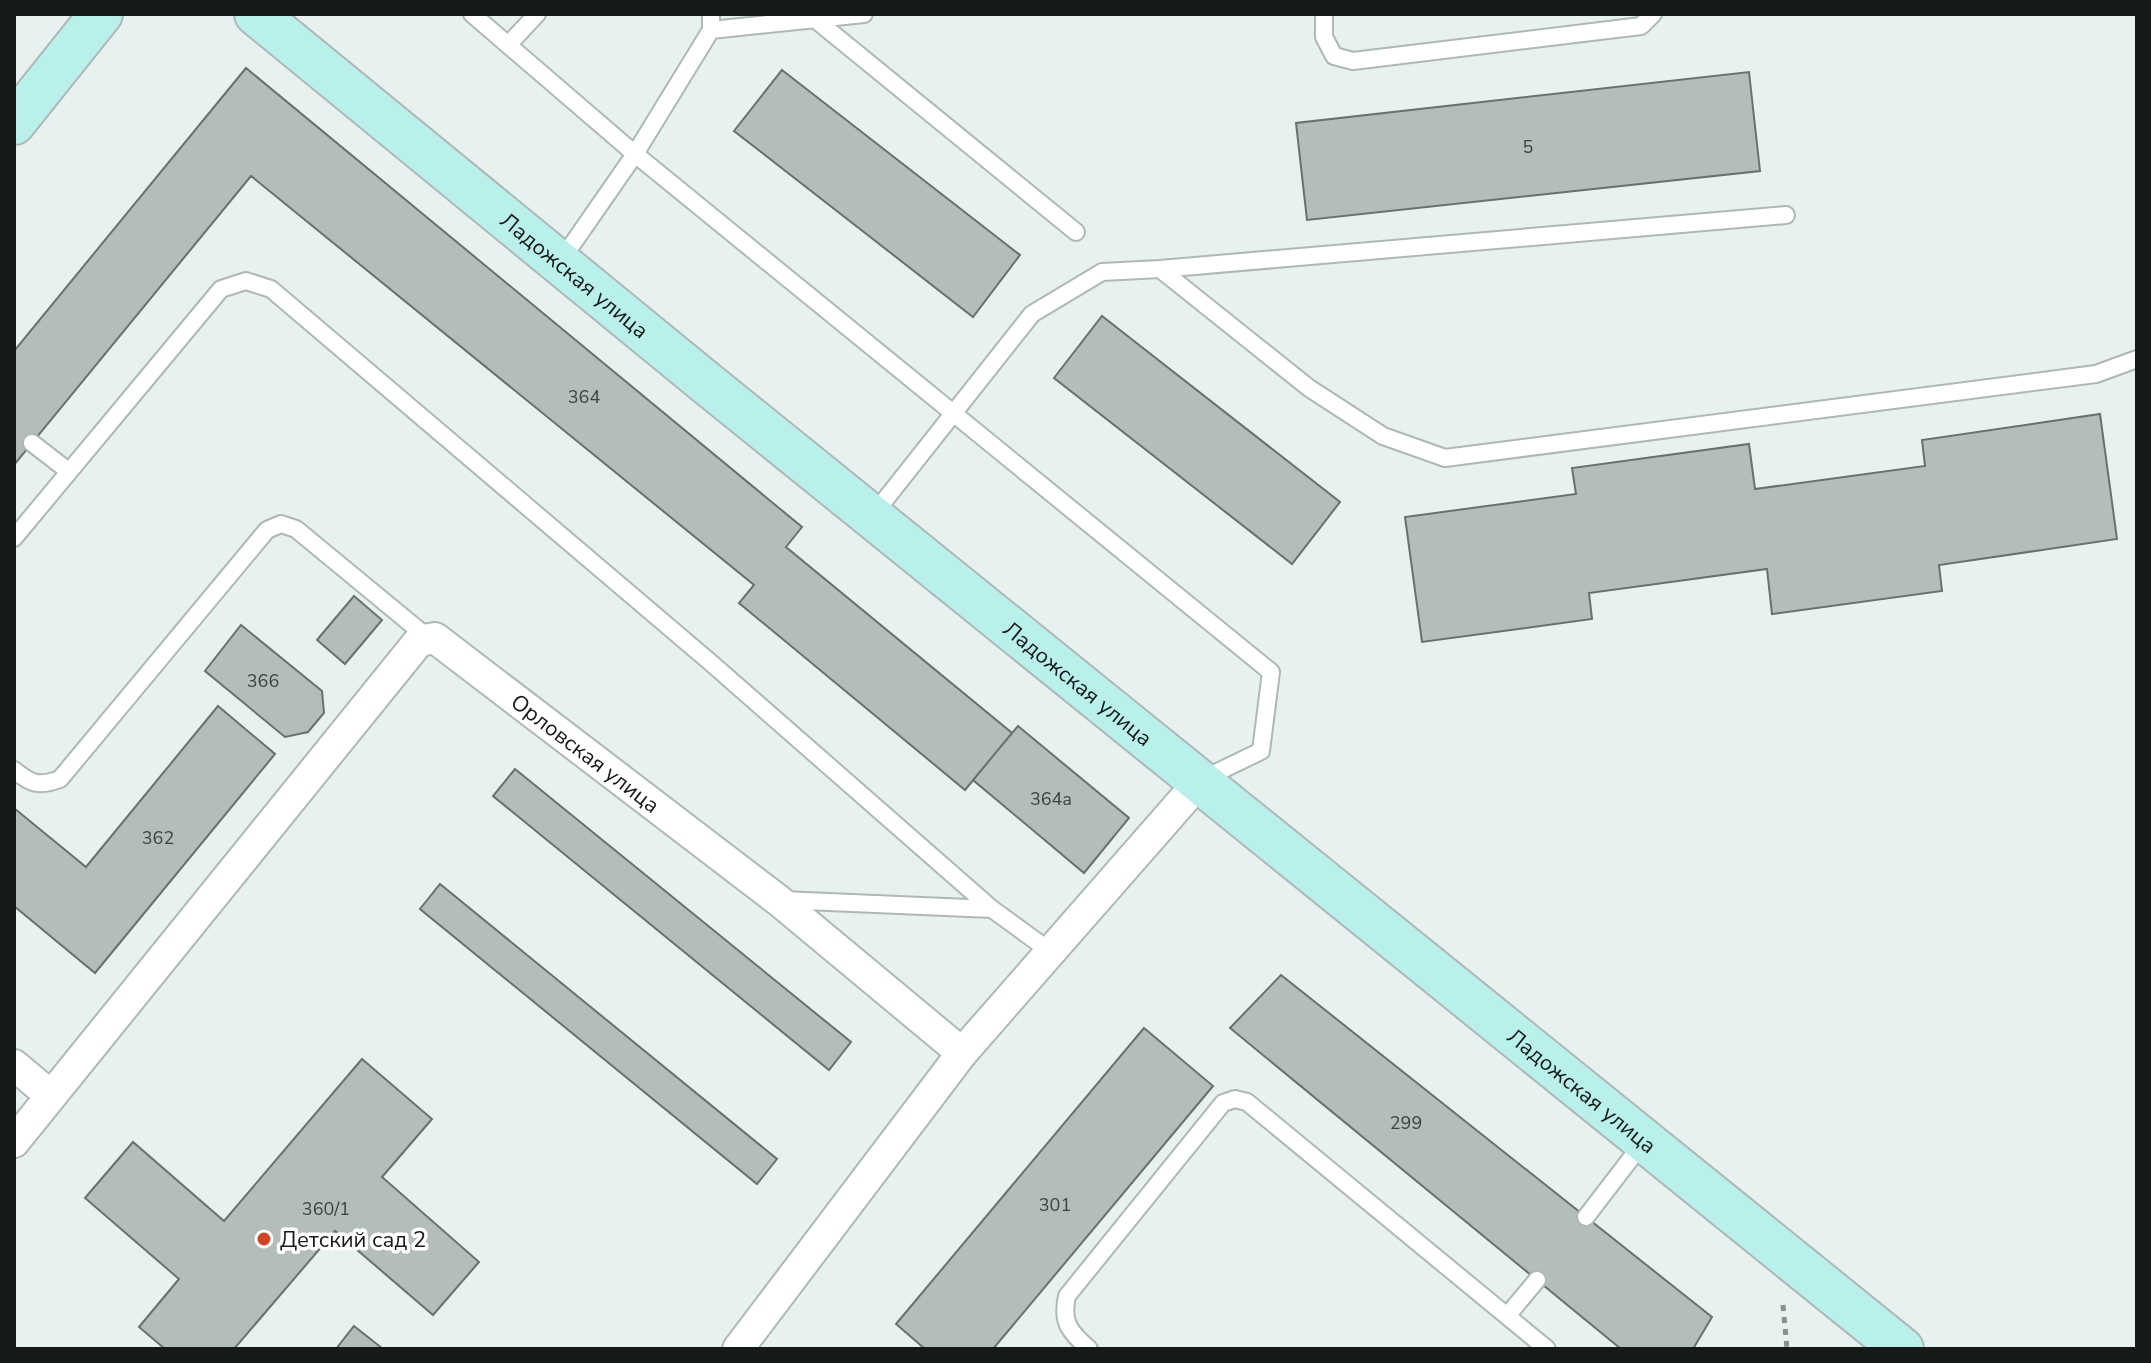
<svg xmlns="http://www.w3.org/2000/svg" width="2151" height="1363" viewBox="0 0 2151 1363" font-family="'Nunito Sans',sans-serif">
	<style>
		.building { fill: #b3bdbb; stroke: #68716f; stroke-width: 2 }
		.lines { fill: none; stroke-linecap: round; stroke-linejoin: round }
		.service-casing { stroke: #aeb8b6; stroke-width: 20 }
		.minor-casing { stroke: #aeb8b6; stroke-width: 34 }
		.secondary-casing { stroke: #aeb8b6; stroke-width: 46 }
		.path { stroke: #888f8e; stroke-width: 5; stroke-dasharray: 6 6; stroke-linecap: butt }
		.service { stroke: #fff; stroke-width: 16 }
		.minor { stroke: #fff; stroke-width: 30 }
		.secondary { stroke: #baf0eb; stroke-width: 42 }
		.poi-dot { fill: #cf4526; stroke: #fff; stroke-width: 3 }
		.labels { text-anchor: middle; stroke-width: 7; stroke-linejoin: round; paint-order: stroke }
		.number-label { font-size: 18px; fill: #3c4241 }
		.street-label { font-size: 22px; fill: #151918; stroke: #fff }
		.poi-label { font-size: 22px; fill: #151918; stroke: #fff; text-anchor: start }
	</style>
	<rect width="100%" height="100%" fill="#e7f1ef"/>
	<path class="building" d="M 246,68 L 802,527 L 786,547 L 1012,733 L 965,790 L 739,603 L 754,585 L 251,176 L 14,465 L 14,351 Z
		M 782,70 L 1020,255 L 973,317 L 734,131 Z
		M 1749,72 L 1760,171 L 1307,220 L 1296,123 Z
		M 1102,316 L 1340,502 L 1292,564 L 1054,378 Z
		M 2100,414 L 2117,539 L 1939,565 L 1942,591 L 1772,614 L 1767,569 L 1589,593 L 1592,619 L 1422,642 L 1405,517 L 1576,494 L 1572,468 L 1749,444 L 1755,489 L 1925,466 L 1922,440 Z
		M 354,596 L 382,620 L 345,664 L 317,640 Z
		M 241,625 L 322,691 L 324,713 L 308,732 L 285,737 L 205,671 Z
		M 218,706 L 275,754 L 95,973 L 14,906 L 14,808 L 86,867 Z
		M 1018,726 L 1129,818 L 1084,873 L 973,780 Z
		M 515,769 L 851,1042 L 829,1070 L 493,796 Z
		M 440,884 L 777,1159 L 757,1184 L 420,909 Z
		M 1281,975 L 1712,1317 L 1693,1349 L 1621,1349 L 1230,1028 Z
		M 1144,1028 L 1213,1086 L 993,1349 L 925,1349 L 896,1324 Z
		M 362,1059 L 432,1119 L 382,1177 L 479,1262 L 433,1315 L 335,1231 L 234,1349 L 165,1349 L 139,1327 L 179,1279 L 85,1198 L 133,1142 L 224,1221 Z
		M 354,1326 L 383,1349 L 336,1349 Z"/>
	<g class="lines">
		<g class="service-casing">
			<path id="service" d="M 472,14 L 635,154 L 1271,672 L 1261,751 L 1201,780
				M 1324,14 L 1324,37 L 1334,56 L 1353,61 L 1641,26 L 1653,14
				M 816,20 L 1076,232
				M 711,30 L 864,14
				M 508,45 L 537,14
				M 560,262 L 635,154 L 711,30 L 711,14
				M 1160,269 L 1786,215
				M 32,443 L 67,470
				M 873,515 L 1032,314 L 1102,272 L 1160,269 L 1309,388 L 1383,436 L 1445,458 L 2096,374 L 2137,359
				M 14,538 L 221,289 L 246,281 L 271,289 L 710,662 L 992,909 L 1051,952
				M 14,770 C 31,784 39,787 60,779 L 267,530 L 281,524 L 296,529 L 427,637
				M 782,900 L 992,909
				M 1586,1217 L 1645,1140
				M 1507,1316 L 1537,1280
				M 1089,1349 C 1070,1332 1061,1323 1067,1296 L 1223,1103 L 1235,1099 L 1247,1102 L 1547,1349"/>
		</g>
		<g class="minor-casing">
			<g id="minor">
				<path d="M 962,1053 L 1200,781"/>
				<path d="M 14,1065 L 50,1095"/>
				<path id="s1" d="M 14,1142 L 419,641 L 435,638 L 778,900 L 962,1053 L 738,1349"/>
			</g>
		</g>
		<g class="secondary-casing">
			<g id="secondary">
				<path id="s2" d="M 256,14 L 704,381 L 1902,1349"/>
				<path d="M 14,123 L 101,14"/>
			</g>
		</g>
		<path class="path" d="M 1783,1305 L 1787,1349"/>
		<use href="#service" class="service"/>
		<use href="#minor" class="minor"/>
		<use href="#secondary" class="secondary"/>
	</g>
	<circle class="poi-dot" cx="264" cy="1239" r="8"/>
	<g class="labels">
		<g class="number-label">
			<text x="1528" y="153">5</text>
			<text x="584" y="403">364</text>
			<text x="263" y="687">366</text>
			<text x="1051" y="805">364а</text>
			<text x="158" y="844">362</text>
			<text x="1406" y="1129">299</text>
			<text x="1055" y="1211">301</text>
			<text x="326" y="1215">360/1</text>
		</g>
		<g class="street-label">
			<text dy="8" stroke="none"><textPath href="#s2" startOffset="412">Ладожская улица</textPath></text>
			<text dy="8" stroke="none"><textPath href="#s2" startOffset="1060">Ладожская улица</textPath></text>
			<text dy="8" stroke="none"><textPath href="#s1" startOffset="850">Орловская улица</textPath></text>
			<text dy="8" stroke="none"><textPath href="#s2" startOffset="1708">Ладожская улица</textPath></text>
		</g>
		<g class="poi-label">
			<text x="280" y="1247">Детский сад 2</text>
		</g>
	</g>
	<rect width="2151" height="1363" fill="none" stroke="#151918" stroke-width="32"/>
</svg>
